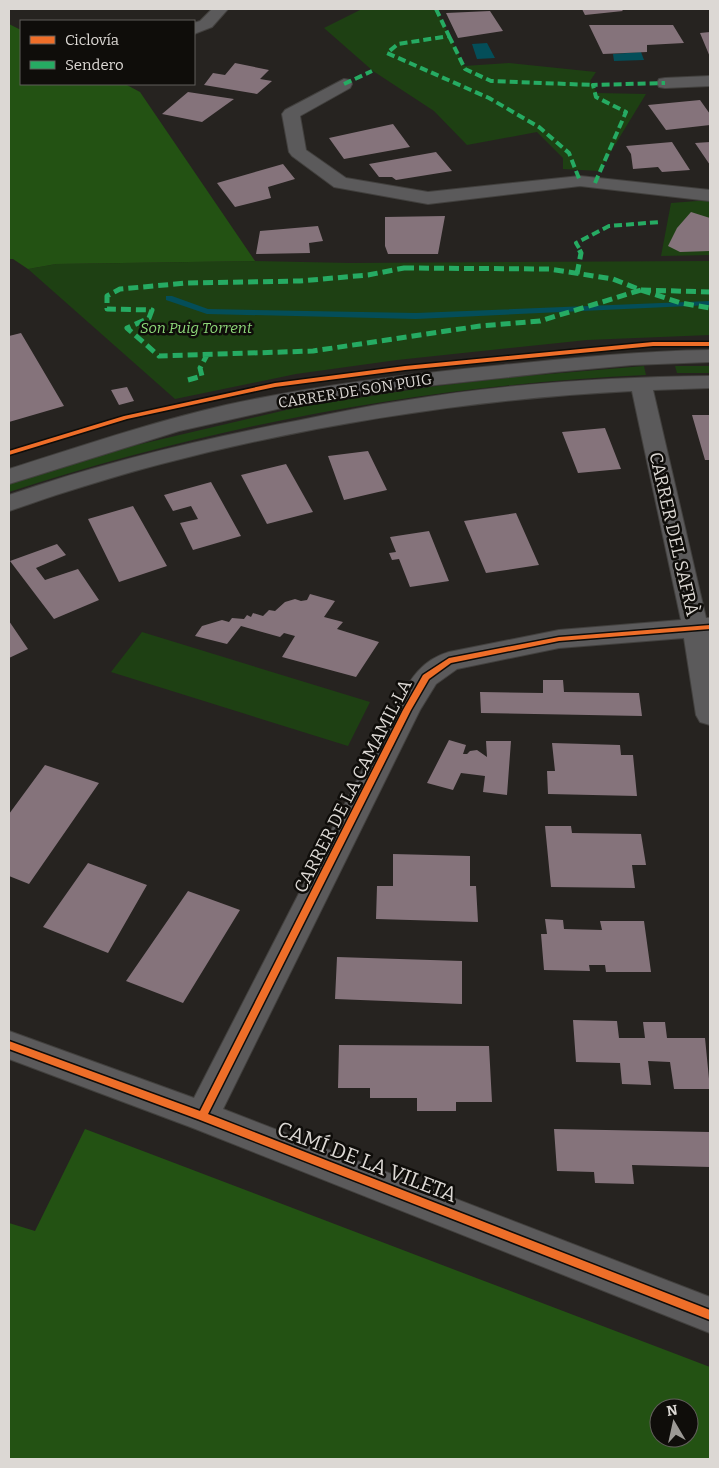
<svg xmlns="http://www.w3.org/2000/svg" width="719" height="1468" viewBox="0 0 719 1468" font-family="Bitter,serif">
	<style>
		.green { fill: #1e4013 }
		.forest { fill: #235213; fill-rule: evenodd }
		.water { fill: #044e59 }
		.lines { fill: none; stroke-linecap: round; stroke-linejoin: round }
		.stream { fill: #044e59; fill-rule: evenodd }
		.building { fill: #85737b }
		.minor-casing { stroke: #42403e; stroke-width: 2 }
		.minor { fill: #5b5a5b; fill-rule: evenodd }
		.quiet-far1 { stroke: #26ab63; stroke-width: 4; stroke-dasharray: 8 4; stroke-linecap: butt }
		.quiet { stroke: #26ab63; stroke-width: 5; stroke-dasharray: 10 5; stroke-linecap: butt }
		.cycleway-casing { stroke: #0f0d0a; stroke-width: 3 }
		.cycleway { fill: #ee6e29; fill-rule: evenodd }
		.labels { text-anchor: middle; stroke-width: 5; stroke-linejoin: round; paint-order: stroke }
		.far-park-label { font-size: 15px; font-style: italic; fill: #8cd678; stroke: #0f0d0a }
		.far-street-label { font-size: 15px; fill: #dcd8d4; stroke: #0f0d0a }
		.street-label { font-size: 18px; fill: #dcd8d4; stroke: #0f0d0a }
		.near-street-label { font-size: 21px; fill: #dcd8d4; stroke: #0f0d0a }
	</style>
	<rect width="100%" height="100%" fill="#262320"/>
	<path class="green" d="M 362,9 L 436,9 L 464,66 L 509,63 L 596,72 L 590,81 L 597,93 L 646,94 L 599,171 L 563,169 L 563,158 L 537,132 L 467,145 L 434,111 L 373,71 L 324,28 Z
		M 710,200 L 710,255 L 661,256 L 671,203 Z
		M 255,261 L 350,263 L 710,261 L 710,335 L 587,340 L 397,360 L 296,374 L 175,399 L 28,269 L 56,264 Z
		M 644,366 L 646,375 C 429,385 215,425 9,492 L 9,484 L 120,449 L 299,407 L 429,387 L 514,377 Z
		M 675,366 L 710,366 L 710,373 L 677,373 Z
		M 142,632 L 370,702 L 348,746 L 111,672 Z"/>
	<path class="forest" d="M 9,24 L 21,30 L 21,84 L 125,84 L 140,92 L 255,261 L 56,264 L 28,269 L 13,259 L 9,259 Z
		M 85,1129 L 710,1367 L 710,1459 L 9,1459 L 9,1223 L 35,1231 ZM 659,1408 L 689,1408 L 689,1438 L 659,1438 Z"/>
	<path class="water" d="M 487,43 L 495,58 L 477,59 L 472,44 Z
		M 641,52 L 644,60 L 614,61 L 613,54 Z"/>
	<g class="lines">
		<path class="stream" d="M 166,296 L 172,296 L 208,309 L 416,313 L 710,301 L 710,305 L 416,319 L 207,314 L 166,300 Z"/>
	</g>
	<path class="building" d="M 582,9 L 621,9 L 623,11 L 585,15 Z
		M 490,11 L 503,31 L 458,38 L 446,13 Z
		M 589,25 L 673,25 L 684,43 L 647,45 L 647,52 L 603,54 Z
		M 710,32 L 710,57 L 700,33 Z
		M 235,63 L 269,70 L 260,79 L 272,81 L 257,94 L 204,85 L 213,73 L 225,75 Z
		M 188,92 L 234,99 L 202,122 L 162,114 Z
		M 700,100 L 710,114 L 710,125 L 666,130 L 648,105 Z
		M 393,124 L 410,147 L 344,159 L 329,138 Z
		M 672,142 L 690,170 L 662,172 L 658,167 L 633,169 L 631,154 L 626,146 Z
		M 710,142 L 710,165 L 695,143 Z
		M 436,152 L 452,171 L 396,180 L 392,177 L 379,177 L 369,164 Z
		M 283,164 L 295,179 L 268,187 L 271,198 L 235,207 L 217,183 Z
		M 691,212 L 710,218 L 710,251 L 680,252 L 668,246 L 677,228 Z
		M 445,216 L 438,254 L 388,254 L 385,246 L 385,217 Z
		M 318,226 L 323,241 L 309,243 L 310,253 L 256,254 L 260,231 Z
		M 21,333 L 64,406 L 9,422 L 9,336 Z
		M 127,387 L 134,401 L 119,405 L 111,390 Z
		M 692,415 L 710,415 L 710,460 L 705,460 Z
		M 605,428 L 621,469 L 578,473 L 562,432 Z
		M 368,451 L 387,490 L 344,500 L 328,456 Z
		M 286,464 L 313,512 L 267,524 L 241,475 Z
		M 211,482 L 241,536 L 193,550 L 180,523 L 198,519 L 191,506 L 173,511 L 164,495 Z
		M 133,506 L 167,566 L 119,582 L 88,519 Z
		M 516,513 L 539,565 L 486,573 L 464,521 Z
		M 429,531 L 449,581 L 410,587 L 399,559 L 392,560 L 389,553 L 396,552 L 390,537 Z
		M 57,544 L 66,555 L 36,568 L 45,580 L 78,569 L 99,600 L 54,619 L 10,561 Z
		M 310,594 L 335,601 L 324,617 L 343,622 L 337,629 L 379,642 L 356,677 L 282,657 L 295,636 L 284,633 L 280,637 L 241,626 L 227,644 L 195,636 L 202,626 L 222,620 L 229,622 L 232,618 L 244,619 L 247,615 L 251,617 L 253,613 L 263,616 L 269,610 L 275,611 L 285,602 L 295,599 L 301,601 L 307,600 Z
		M 9,621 L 28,649 L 9,658 Z
		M 543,680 L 563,680 L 564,692 L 639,693 L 642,716 L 481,713 L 480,692 L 543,693 Z
		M 449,740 L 466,745 L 463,754 L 467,754 L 470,751 L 477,750 L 487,757 L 486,741 L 511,741 L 507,795 L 483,792 L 485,776 L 461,773 L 453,790 L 427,783 Z
		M 552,743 L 620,745 L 621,755 L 633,755 L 637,796 L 548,794 L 547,771 L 555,771 Z
		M 45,765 L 99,783 L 29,884 L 9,876 L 9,814 Z
		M 545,826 L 571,826 L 572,833 L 641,834 L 646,865 L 632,865 L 635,888 L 551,887 Z
		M 393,854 L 470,856 L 470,886 L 476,886 L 478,922 L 376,919 L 377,886 L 393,886 Z
		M 88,863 L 147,885 L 108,953 L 43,927 Z
		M 188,891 L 240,910 L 183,1003 L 126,981 Z
		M 545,919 L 563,920 L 564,929 L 602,930 L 600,921 L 644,921 L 651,972 L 606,972 L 605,965 L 589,965 L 590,971 L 544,970 L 541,934 L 547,934 Z
		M 337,957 L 462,961 L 462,1004 L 335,999 Z
		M 573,1020 L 617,1021 L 619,1038 L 645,1038 L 643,1022 L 665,1022 L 667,1038 L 705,1038 L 710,1089 L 674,1089 L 670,1062 L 648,1061 L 651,1085 L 622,1084 L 620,1063 L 576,1062 Z
		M 339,1045 L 489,1046 L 492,1102 L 456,1102 L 456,1111 L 417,1111 L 417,1098 L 370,1098 L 370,1088 L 338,1088 Z
		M 554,1129 L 710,1132 L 710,1167 L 632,1165 L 634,1184 L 595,1183 L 594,1172 L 557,1171 Z"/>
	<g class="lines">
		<g class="minor-casing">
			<path id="minor" d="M 212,9 L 228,9 L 212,27 L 194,34 L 194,23 L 200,21 Z
				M 710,76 L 710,86 L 665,88 L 659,87 L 657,83 L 659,79 L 665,78 Z
				M 344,79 L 350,80 L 352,84 L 350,88 L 300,116 L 306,150 L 346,178 L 428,192 L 580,176 L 710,190 L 710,201 L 580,186 L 428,204 L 334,187 L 292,156 L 289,152 L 282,114 L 285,110 Z
				M 710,350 L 710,362 L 632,365 L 555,372 L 399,389 L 295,405 L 179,431 L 9,484 L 9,469 C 81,446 152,422 226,405 C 317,385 410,374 503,365 C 572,358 641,351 710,350 Z
				M 710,376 L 710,388 L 653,390 L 706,618 L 710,618 L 710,725 L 700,722 L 696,715 L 684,638 L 559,648 L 457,669 L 436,684 L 420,710 L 223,1109 L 710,1297 L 710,1333 L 193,1128 L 9,1059 L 9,1031 L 194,1098 L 393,710 C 408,684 418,661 449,652 L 559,630 L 681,620 L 632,391 C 473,399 315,424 161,464 C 126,473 91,484 56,495 C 40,500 25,506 9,511 L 9,495 C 104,462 202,439 301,420 C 335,413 368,406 402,401 C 504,384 607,377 710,376 Z"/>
		</g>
		<use href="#minor" class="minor"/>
		<path class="quiet-far1" d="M 436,9 L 449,36 L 398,44 L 387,53 L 489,98 L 539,127 L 569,153 L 580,181
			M 449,36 L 465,69 L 491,81 L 593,85
			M 344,84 L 372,71
			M 595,183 L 626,112 L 596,97 L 593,85 L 665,83
			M 579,248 L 576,243 L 609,226 L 660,222"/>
		<path class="quiet" d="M 404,268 L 549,269 L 613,279 L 641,290 L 540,321 L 480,326 L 313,351 L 159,356 L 127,328 L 149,318 L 152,310 L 107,309 L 107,296 L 120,289 L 187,283 L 300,281 L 368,275 Z
			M 577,274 L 581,253 L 578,247
			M 641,290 L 710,292
			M 641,290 L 681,303 L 710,308
			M 188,380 L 202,376 L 200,368 L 207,355"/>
		<g class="cycleway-casing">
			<path id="cycleway" d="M 653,342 L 710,342 L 710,346 L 653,346 L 405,370 L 275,387 L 127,419 L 9,455 L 9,451 L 124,416 L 275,383 L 405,366 Z
				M 710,625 L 710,629 L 559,641 L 451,663 L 429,679 L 411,710 L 208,1114 L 710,1310 L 710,1320 L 200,1120 L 9,1049 L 9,1041 L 200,1111 L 403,710 L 423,675 L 449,658 L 559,637 Z"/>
		</g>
		<use href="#cycleway" class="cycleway"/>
	</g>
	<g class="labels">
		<g class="far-park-label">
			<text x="196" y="333">Son Puig Torrent</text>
		</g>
		<g class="far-street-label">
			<text transform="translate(355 391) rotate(-9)" y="5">CARRER DE SON PUIG</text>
		</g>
		<g class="street-label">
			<text transform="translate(674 534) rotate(77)" y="6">CARRER DEL SAFRÀ</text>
			<text transform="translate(353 786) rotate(-63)" y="6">CARRER DE LA CAMAMIL·LA</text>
		</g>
		<g class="near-street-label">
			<text transform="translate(367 1162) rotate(21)" y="7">CAMÍ DE LA VILETA</text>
		</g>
	</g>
	<rect width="719" height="1468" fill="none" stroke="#dcd8d4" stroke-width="20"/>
	<rect x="20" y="20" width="175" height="65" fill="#0f0d0a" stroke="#615e5b"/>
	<rect x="30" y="36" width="25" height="8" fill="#ee6e29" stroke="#615e5b"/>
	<text x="65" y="45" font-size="15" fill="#dcd8d4">Ciclovía</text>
	<rect x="30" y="61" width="25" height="8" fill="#26ab63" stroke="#615e5b"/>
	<text x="65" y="70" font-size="15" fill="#dcd8d4">Sendero</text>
	<g transform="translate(674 1423) rotate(351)"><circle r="24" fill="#0f0d0a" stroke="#615e5b"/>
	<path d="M0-4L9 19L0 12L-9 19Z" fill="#9c9995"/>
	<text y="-8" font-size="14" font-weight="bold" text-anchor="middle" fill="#dcd8d4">N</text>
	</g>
</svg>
